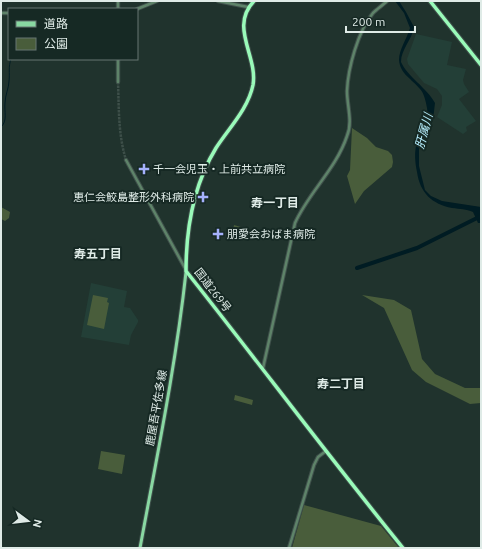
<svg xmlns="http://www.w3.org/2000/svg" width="482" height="549" viewBox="0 0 482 549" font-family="Ubuntu,'Noto Sans JP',sans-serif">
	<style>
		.built { fill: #233f37 }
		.green { fill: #495d3b }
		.water { fill: #001c23 }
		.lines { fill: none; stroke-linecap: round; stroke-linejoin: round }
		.stream { stroke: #001c23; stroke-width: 1 }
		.river { stroke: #001c23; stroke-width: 4 }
		.minor-tunnel { stroke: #3d4f49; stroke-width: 2.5; stroke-dasharray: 2.5 1; stroke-linecap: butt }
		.minor-casing { stroke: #3f504b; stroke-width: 4.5 }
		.major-casing { stroke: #3f504b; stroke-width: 5 }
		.highway-casing { stroke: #3f504b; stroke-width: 5.5 }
		.minor { stroke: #5e8369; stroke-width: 2.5 }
		.major { stroke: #89d8a2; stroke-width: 3 }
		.highway { stroke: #99fab9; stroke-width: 3.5 }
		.poi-dot { fill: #a5b1fc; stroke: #162924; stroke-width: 1.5 }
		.labels { text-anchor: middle; stroke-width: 4; stroke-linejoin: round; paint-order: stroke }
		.poi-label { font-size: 11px; fill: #dfebe7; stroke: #162924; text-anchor: start }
		.street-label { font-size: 11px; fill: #dfebe7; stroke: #162924 }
		.water-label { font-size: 12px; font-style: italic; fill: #b4ebfa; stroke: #162924 }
		.neighbourhood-label { font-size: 12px; font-weight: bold; fill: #dfebe7; stroke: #162924 }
	</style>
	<rect width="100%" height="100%" fill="#20332d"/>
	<path class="built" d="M 416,34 L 452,42 L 447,65 L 466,69 L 463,80 L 464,84 L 469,92 L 459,99 L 476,121 L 466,127 L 467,131 L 463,134 L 437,117 L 442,105 L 442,96 L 437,89 L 424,83 L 408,64 L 407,59 Z
		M 91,283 L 127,291 L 124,307 L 130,308 L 138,320 L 138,322 L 131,335 L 129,345 L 81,337 Z"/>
	<path class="green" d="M 352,128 L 367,138 L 376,147 L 388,151 L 392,155 L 393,162 L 392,167 L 364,191 L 355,204 L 347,176 L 350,170 Z
		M 1,207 L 10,212 L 9,218 L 5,221 L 1,219 Z
		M 234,225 L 244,228 L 242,238 L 232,236 Z
		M 93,295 L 108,298 L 107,302 L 109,303 L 104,329 L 87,325 Z
		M 362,295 L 394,300 L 411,310 L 422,359 L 435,374 L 465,388 L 481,388 L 481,403 L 470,404 L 426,382 L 412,370 L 384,308 Z
		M 235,395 L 253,400 L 252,405 L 234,400 Z
		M 101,451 L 125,455 L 122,474 L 98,469 Z
		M 304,505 L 381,526 L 399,548 L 292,548 Z"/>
	<path class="water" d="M 395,1 L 399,1 L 406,12 L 414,27 C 412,40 401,49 401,62 C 407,76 427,88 435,103 L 433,120 L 421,143 L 419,149 L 419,166 L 425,190 L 431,196 L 442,201 L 481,207 L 481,223 L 478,223 L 473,212 C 466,209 460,209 452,208 C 432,204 420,193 417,172 C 415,162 414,152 417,142 C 421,130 430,121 427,108 C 426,102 424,93 420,89 C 412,79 400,74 399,60 C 399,49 407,39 410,28 L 404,13 Z"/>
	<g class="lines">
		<path class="stream" d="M 1,127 C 8,121 4,111 5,103 C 5,95 9,88 9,81 C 10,73 8,67 11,59"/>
		<path class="river" d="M 357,268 L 417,248 L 481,216"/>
		<path class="minor-tunnel" d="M 118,82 C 119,108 118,134 126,160"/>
		<g class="minor-casing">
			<path id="minor" d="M 118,1 L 118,9
				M 218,1 L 248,7
				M 137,9 L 157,1
				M 1,13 L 9,13
				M 118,82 L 118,59
				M 126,160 L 186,270
				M 263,368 L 295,223 C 309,192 336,169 347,136 C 353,122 347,106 347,91 C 348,68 358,31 373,13 C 377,9 383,5 387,1
				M 289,548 L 314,465 L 318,457 L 326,451"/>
		</g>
		<g class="major-casing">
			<path id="major" d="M 140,548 C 157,456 176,364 186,272"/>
		</g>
		<g class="highway-casing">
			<path id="highway" d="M 254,1 C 229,27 258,56 253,85 C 248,109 229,128 216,148 C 194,184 186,229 186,271 C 259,363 329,457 403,548
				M 430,1 L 481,65"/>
		</g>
		<use href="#minor" class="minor"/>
		<use href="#major" class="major"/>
		<use href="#highway" class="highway"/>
	</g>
	<g class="poi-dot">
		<path d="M142 163h4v4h4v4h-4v4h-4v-4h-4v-4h4z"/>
		<path d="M201 191h4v4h4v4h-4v4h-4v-4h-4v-4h4z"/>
		<path d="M216 228h4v4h4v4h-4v4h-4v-4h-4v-4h4z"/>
	</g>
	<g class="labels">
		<g class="poi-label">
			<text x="153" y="173">千一会児玉・上前共立病院</text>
			<text x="194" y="201" text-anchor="end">恵仁会鮫島整形外科病院</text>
			<text x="227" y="238">朋愛会おばま病院</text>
		</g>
		<g class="street-label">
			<text transform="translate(213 290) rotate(52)" y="4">国道269号</text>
			<text transform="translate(156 408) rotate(-80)" y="4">鹿屋吾平佐多線</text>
		</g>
		<g class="water-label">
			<text transform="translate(424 131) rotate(-75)" y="4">肝属川</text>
		</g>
		<g class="neighbourhood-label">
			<text x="275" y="207">寿一丁目</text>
			<text x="98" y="258">寿五丁目</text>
			<text x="341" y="388">寿二丁目</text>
		</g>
	</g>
	<rect width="482" height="549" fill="none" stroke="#dfebe7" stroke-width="4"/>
	<rect x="8" y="8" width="130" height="52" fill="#162924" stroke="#667772"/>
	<rect x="16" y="21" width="20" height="6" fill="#89d8a2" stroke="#667772"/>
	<text x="44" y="28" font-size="12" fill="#dfebe7">道路</text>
	<rect x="16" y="38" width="20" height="12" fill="#495d3b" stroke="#667772"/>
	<text x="44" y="48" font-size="12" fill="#dfebe7">公園</text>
	<g transform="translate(28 521) rotate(105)" stroke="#162924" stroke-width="3" paint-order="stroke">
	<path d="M0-3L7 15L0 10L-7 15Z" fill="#dfebe7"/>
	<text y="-6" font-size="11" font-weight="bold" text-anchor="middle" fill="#dfebe7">N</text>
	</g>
	<path d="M346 26v6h69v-6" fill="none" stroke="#dfebe7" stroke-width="2"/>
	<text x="352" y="26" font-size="12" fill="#dfebe7" stroke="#162924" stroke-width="3" paint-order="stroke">200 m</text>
</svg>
